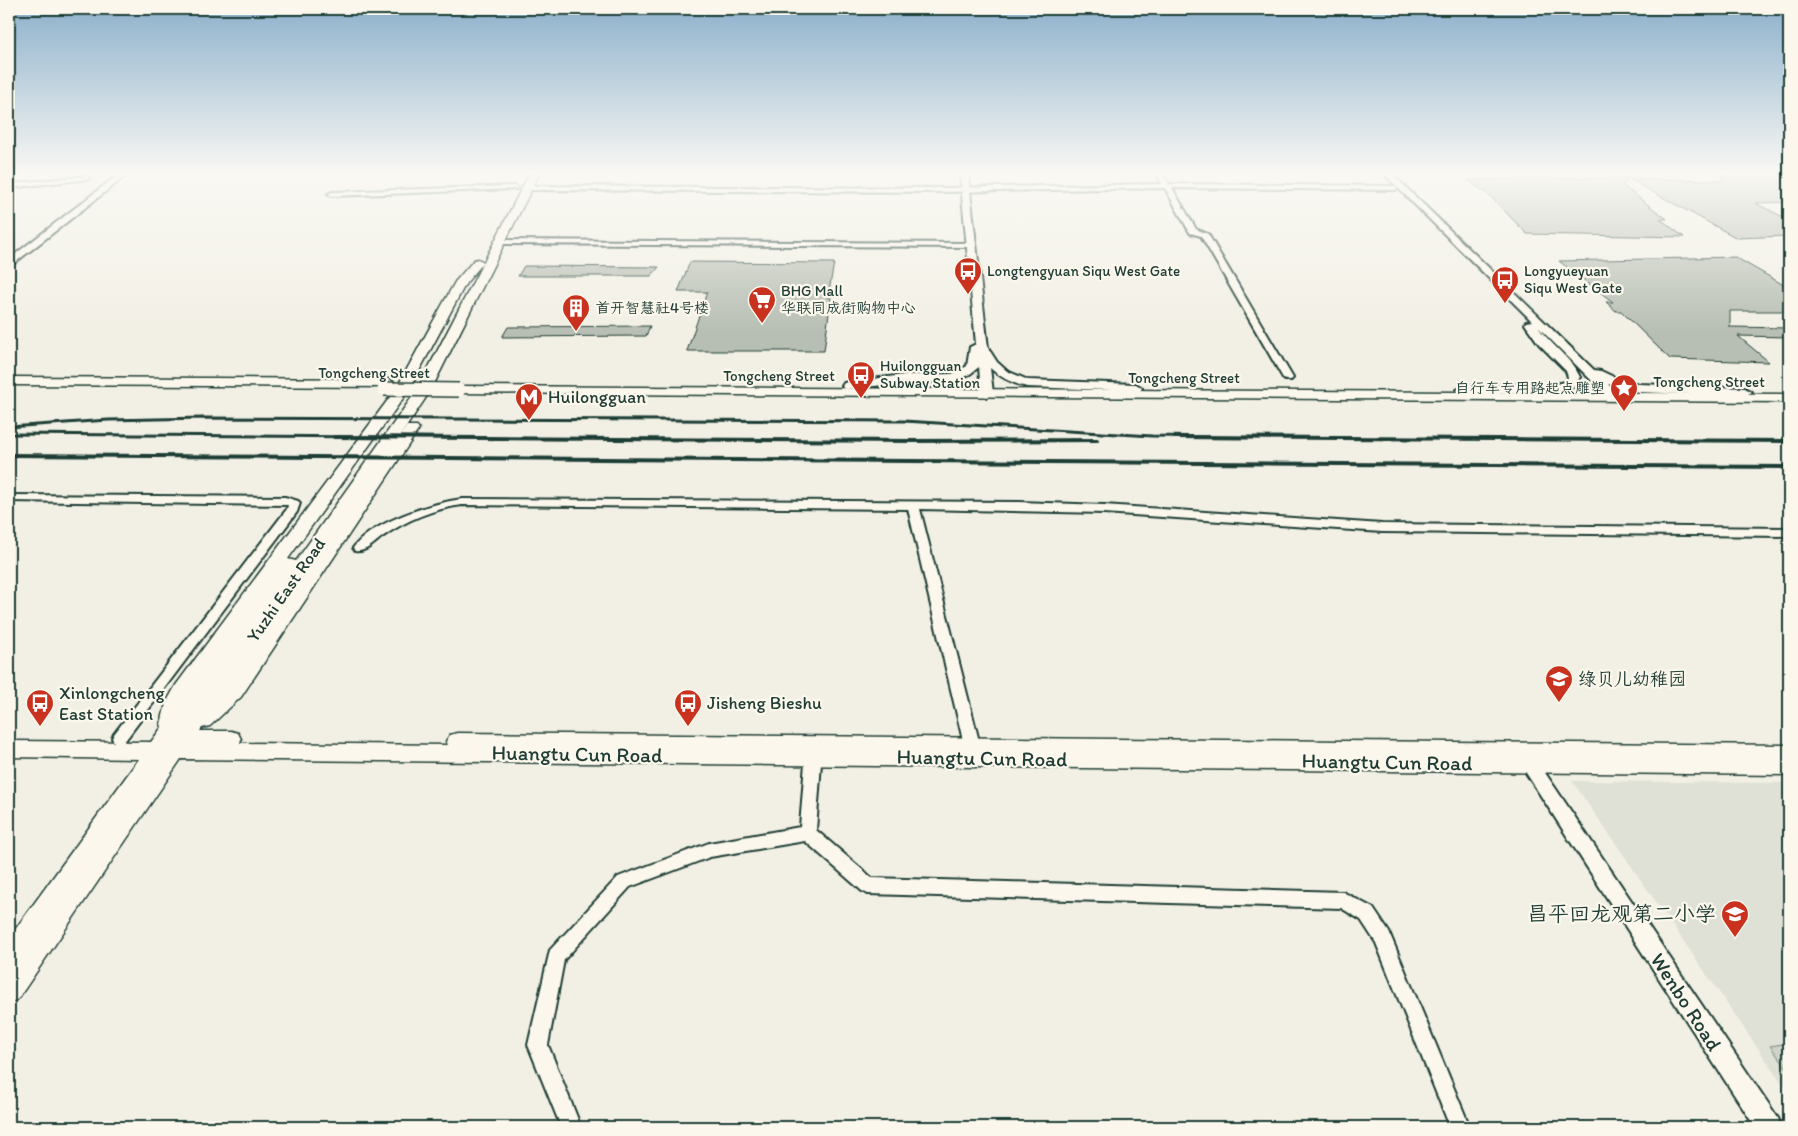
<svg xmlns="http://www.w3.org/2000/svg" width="1798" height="1136" viewBox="0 0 1798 1136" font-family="Itim,'LXGW WenKai TC',sans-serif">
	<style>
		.built { fill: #e0e1d6 }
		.green { fill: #cfd2c8; stroke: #77887e }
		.building { fill: #b7beb3; stroke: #1f3d34 }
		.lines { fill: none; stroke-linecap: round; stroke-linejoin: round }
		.minor-casing { stroke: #1f3d34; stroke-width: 4 }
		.tertiary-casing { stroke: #1f3d34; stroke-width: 4 }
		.secondary-casing { stroke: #1f3d34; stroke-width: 3 }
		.minor { fill: #fbf7ec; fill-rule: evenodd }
		.tertiary { fill: #fbf7ec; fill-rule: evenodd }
		.secondary { fill: #fbf7ec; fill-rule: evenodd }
		.rail-far1 { stroke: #1f3d34; stroke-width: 3 }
		.rail { stroke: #1f3d34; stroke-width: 4 }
		.secondary-bridge-casing { stroke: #1f3d34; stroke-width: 16; stroke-linecap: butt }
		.secondary-bridge { stroke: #fbf7ec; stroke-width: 13 }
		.labels { text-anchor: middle; stroke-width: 4.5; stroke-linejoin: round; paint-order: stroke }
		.far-poi-label { font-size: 15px; fill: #1f3d34; stroke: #fbf7ec; text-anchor: start }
		.far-street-label { font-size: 15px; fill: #1f3d34; stroke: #fbf7ec }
		.poi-label { font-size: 18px; fill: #1f3d34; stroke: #fbf7ec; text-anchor: start }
		.street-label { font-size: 18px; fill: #1f3d34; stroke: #fbf7ec }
		.near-street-label { font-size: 21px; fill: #1f3d34; stroke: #fbf7ec }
		.near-poi-label { font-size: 21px; fill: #1f3d34; stroke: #fbf7ec; text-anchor: end }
	</style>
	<rect width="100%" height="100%" fill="#f2f0e5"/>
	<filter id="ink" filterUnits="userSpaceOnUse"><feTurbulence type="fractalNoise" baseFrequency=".02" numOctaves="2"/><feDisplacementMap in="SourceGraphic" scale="10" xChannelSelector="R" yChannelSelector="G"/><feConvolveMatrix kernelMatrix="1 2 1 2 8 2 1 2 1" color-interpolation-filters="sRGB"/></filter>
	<g filter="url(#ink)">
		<path class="built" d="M 1572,781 L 1789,783 L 1789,1093 Z"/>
		<path class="green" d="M 1789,1043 L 1789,1071 L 1770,1046 Z"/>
		<path class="building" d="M 1723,174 L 1789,174 L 1789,202 L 1755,203 L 1789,220 L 1789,236 L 1737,238 L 1629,179 L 1723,180 Z
			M 1534,178 L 1628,178 L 1623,186 L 1667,219 L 1660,219 L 1684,237 L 1527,234 L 1489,195 L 1468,180 Z
			M 1735,257 L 1789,288 L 1789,311 L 1730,311 L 1730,327 L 1789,328 L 1789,337 L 1738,336 L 1769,362 L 1670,359 L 1621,311 L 1616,311 L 1606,302 L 1613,302 L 1559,261 Z
			M 690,262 L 834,263 L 828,297 L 831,297 L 824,351 L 687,351 L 707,292 L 678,292 Z
			M 524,266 L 659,267 L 651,276 L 518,276 Z
			M 650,326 L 646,336 L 502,337 L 508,327 Z"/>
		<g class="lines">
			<g class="minor-casing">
				<path id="minor" d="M 1157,174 L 1163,174 L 1169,184 L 1395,186 L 1398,188 L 1395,190 L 1172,188 L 1196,229 L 1208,234 L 1293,378 L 1291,380 L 1285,380 L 1283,378 L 1201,236 L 1190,233 L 1165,188 L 945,192 L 527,190 L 524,188 L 527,186 L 945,188 L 1162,184 Z
					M 87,176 L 89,177 L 89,179 L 9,188 L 9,184 Z
					M 515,186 L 517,187 L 517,189 L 332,196 L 328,194 L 332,192 Z
					M 497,240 L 971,243 L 975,245 L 971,247 L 500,244 L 497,244 Z
					M 9,495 L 285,497 L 298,501 L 300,503 L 297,512 L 124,742 L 119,744 L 114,742 L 112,738 L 114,734 L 287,509 L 288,505 L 9,501 Z
					M 462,499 L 1019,502 L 1104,505 L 1382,524 L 1789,528 L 1789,536 L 1382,532 L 1104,513 L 920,509 L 982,753 L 979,757 L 974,759 L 969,757 L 966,753 L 908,509 L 462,505 C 433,509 406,520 382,537 C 374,543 365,553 355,551 L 353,548 C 372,522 431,503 462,499 Z
					M 814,744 L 819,746 L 822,750 L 816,830 L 872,878 L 1343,892 L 1373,908 L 1389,932 L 1470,1127 L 1450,1127 L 1376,943 L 1361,920 L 1341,908 L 868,894 L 862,891 L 805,841 L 710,857 L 630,887 L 564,960 L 548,1045 L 581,1127 L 561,1127 L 528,1045 L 550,950 L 618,877 L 709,843 L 800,827 L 806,750 L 809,746 Z"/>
			</g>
			<g class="tertiary-casing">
				<path id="tertiary" d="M 119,174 L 128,174 L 12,265 L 9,266 L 9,259 Z
					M 960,174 L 968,174 L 988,348 L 997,362 L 1007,371 L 1028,380 L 1136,384 L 1142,388 L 1140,391 L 1027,387 C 1012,383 1001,378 990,368 L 993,393 L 987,397 L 981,393 L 979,367 L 970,374 L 955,381 L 904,383 L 844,389 L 842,386 L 844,383 L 848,382 L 904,375 L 953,374 L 967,366 L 970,347 L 976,344 Z
					M 1384,174 L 1392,174 L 1594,370 L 1601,371 L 1618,379 L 1639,384 L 1745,388 L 1751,392 L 1745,396 L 1639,392 L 1608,384 L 1621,397 L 1619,400 L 1611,400 L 1538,327 C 1550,344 1571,358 1580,377 L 1574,387 L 1556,392 L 1459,393 L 1457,390 L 1463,386 L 1555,384 L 1566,382 L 1568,377 L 1566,371 L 1539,344 L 1525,324 L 1526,322 L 1532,321 Z
					M 1525,750 L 1531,752 L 1778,1118 L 1781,1127 L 1755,1127 L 1519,762 L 1516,757 L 1519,752 Z"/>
			</g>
			<g class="secondary-casing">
				<path id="secondary" d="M 529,174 L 539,174 L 431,390 L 396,442 L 407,426 L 417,426 L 419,429 L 241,697 L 210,726 L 202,728 L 200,731 L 231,731 L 238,733 L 241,739 L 240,743 L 448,745 L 446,741 L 450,735 L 457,733 L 1789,745 L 1789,775 L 181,759 L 18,999 L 9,1003 L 9,938 L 139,759 L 9,757 L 9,741 L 151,742 L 162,727 L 161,724 L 166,703 L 176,685 L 396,389 L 455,282 L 474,260 L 478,259 L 484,262 ZM 483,263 L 417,390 L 296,561 L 288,559 L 409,390 L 466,283 Z
					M 9,377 L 389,379 L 396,383 L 389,387 L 9,385 Z
					M 459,386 L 1789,394 L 1789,402 L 454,393 L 452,390 Z"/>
			</g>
			<use href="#minor" class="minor"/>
			<use href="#tertiary" class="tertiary"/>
			<use href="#secondary" class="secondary"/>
			<path class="rail-far1" d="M 9,427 L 108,420 L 204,418 L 904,421 L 1152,436 L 1303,438
				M 9,434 L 495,438"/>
			<path class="rail" d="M 334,437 L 913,441 L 1097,440
				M 1173,437 L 1789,441
				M 9,455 L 1789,467"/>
			<g class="secondary-bridge-casing">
				<path id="secondary-bridge" d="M 384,389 L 459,390"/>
			</g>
			<use href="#secondary-bridge" class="secondary-bridge"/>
		</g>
	</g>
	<linearGradient id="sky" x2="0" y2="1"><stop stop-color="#8cb0cc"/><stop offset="0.52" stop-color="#f9f8f3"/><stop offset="1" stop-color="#f9f8f3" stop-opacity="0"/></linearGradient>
	<rect width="1798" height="333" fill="url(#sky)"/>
	<defs>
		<g id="bus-pin" transform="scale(1.4375)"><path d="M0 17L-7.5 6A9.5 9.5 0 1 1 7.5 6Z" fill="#c8321e" stroke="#fbf7ec"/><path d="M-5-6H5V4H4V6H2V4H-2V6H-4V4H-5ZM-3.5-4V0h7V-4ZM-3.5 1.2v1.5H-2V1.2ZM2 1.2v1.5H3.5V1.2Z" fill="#fff"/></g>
		<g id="supermarket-pin" transform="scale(1.4375)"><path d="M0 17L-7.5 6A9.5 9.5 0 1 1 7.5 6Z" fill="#c8321e" stroke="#fbf7ec"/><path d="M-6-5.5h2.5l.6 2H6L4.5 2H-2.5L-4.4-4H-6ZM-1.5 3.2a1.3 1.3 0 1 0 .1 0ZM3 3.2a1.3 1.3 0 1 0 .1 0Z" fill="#fff"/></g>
		<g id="building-pin" transform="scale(1.4375)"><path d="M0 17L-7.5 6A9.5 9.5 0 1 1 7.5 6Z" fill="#c8321e" stroke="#fbf7ec"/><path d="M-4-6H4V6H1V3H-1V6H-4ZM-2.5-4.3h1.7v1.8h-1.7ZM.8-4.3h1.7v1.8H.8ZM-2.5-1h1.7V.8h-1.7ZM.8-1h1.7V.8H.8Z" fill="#fff"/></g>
		<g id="sight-pin" transform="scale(1.4375)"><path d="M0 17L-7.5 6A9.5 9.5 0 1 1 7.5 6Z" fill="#c8321e" stroke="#fbf7ec"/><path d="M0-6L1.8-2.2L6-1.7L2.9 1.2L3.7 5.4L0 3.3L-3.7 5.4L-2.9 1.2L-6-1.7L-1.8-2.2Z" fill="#fff"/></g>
		<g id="metro-pin" transform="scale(1.4375)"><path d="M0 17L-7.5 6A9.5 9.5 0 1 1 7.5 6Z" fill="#c8321e" stroke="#fbf7ec"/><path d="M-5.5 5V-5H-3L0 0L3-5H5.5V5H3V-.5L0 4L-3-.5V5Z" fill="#fff"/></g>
		<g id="school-pin" transform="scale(1.4375)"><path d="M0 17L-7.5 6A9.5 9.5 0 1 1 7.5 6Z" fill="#c8321e" stroke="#fbf7ec"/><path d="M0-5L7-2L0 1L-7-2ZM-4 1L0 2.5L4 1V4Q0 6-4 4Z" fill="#fff"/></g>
	</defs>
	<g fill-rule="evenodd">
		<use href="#bus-pin" x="968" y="271"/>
		<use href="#bus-pin" x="1505" y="280"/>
		<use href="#supermarket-pin" x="762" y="300"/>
		<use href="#building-pin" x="576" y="308"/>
		<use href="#bus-pin" x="861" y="375"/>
		<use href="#sight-pin" x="1624" y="388"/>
		<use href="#metro-pin" x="529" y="397"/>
		<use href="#school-pin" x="1559" y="679"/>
		<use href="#bus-pin" x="40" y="703"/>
		<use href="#bus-pin" x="688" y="703"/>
		<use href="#school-pin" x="1735" y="914"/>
	</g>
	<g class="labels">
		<g class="far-poi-label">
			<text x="987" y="276">Longtengyuan Siqu West Gate</text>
			<text x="1524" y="276">Longyueyuan<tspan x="1524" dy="17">Siqu West Gate</tspan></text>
			<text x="781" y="296">BHG Mall<tspan x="781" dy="17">华联同成街购物中心</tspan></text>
			<text x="595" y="313">首开智慧社4号楼</text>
			<text x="880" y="371">Huilongguan<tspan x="880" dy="17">Subway Station</tspan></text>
			<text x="1605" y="393" text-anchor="end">自行车专用路起点雕塑</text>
		</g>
		<g class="far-street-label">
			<text x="374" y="378">Tongcheng Street</text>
			<text x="779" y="381">Tongcheng Street</text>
			<text x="1184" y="383">Tongcheng Street</text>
			<text x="1709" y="387">Tongcheng Street</text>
		</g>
		<g class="poi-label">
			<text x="548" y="403">Huilongguan</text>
			<text x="1578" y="685">绿贝儿幼稚园</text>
			<text x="59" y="699">Xinlongcheng<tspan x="59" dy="21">East Station</tspan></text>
			<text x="707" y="709">Jisheng Bieshu</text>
		</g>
		<g class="street-label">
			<text transform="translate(286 590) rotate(-55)" y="6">Yuzhi East Road</text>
		</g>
		<g class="near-street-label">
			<text transform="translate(577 754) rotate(1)" y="7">Huangtu Cun Road</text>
			<text transform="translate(982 758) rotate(1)" y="7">Huangtu Cun Road</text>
			<text transform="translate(1387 762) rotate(1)" y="7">Huangtu Cun Road</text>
			<text transform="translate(1686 1002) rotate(57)" y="7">Wenbo Road</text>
		</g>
		<g class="near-poi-label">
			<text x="1716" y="921">昌平回龙观第二小学</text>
		</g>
	</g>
	<rect width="1798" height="1136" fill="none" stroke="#fbf7ec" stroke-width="30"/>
	<rect x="15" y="15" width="1768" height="1106" fill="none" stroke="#1f3d34" stroke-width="2" filter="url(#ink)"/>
</svg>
